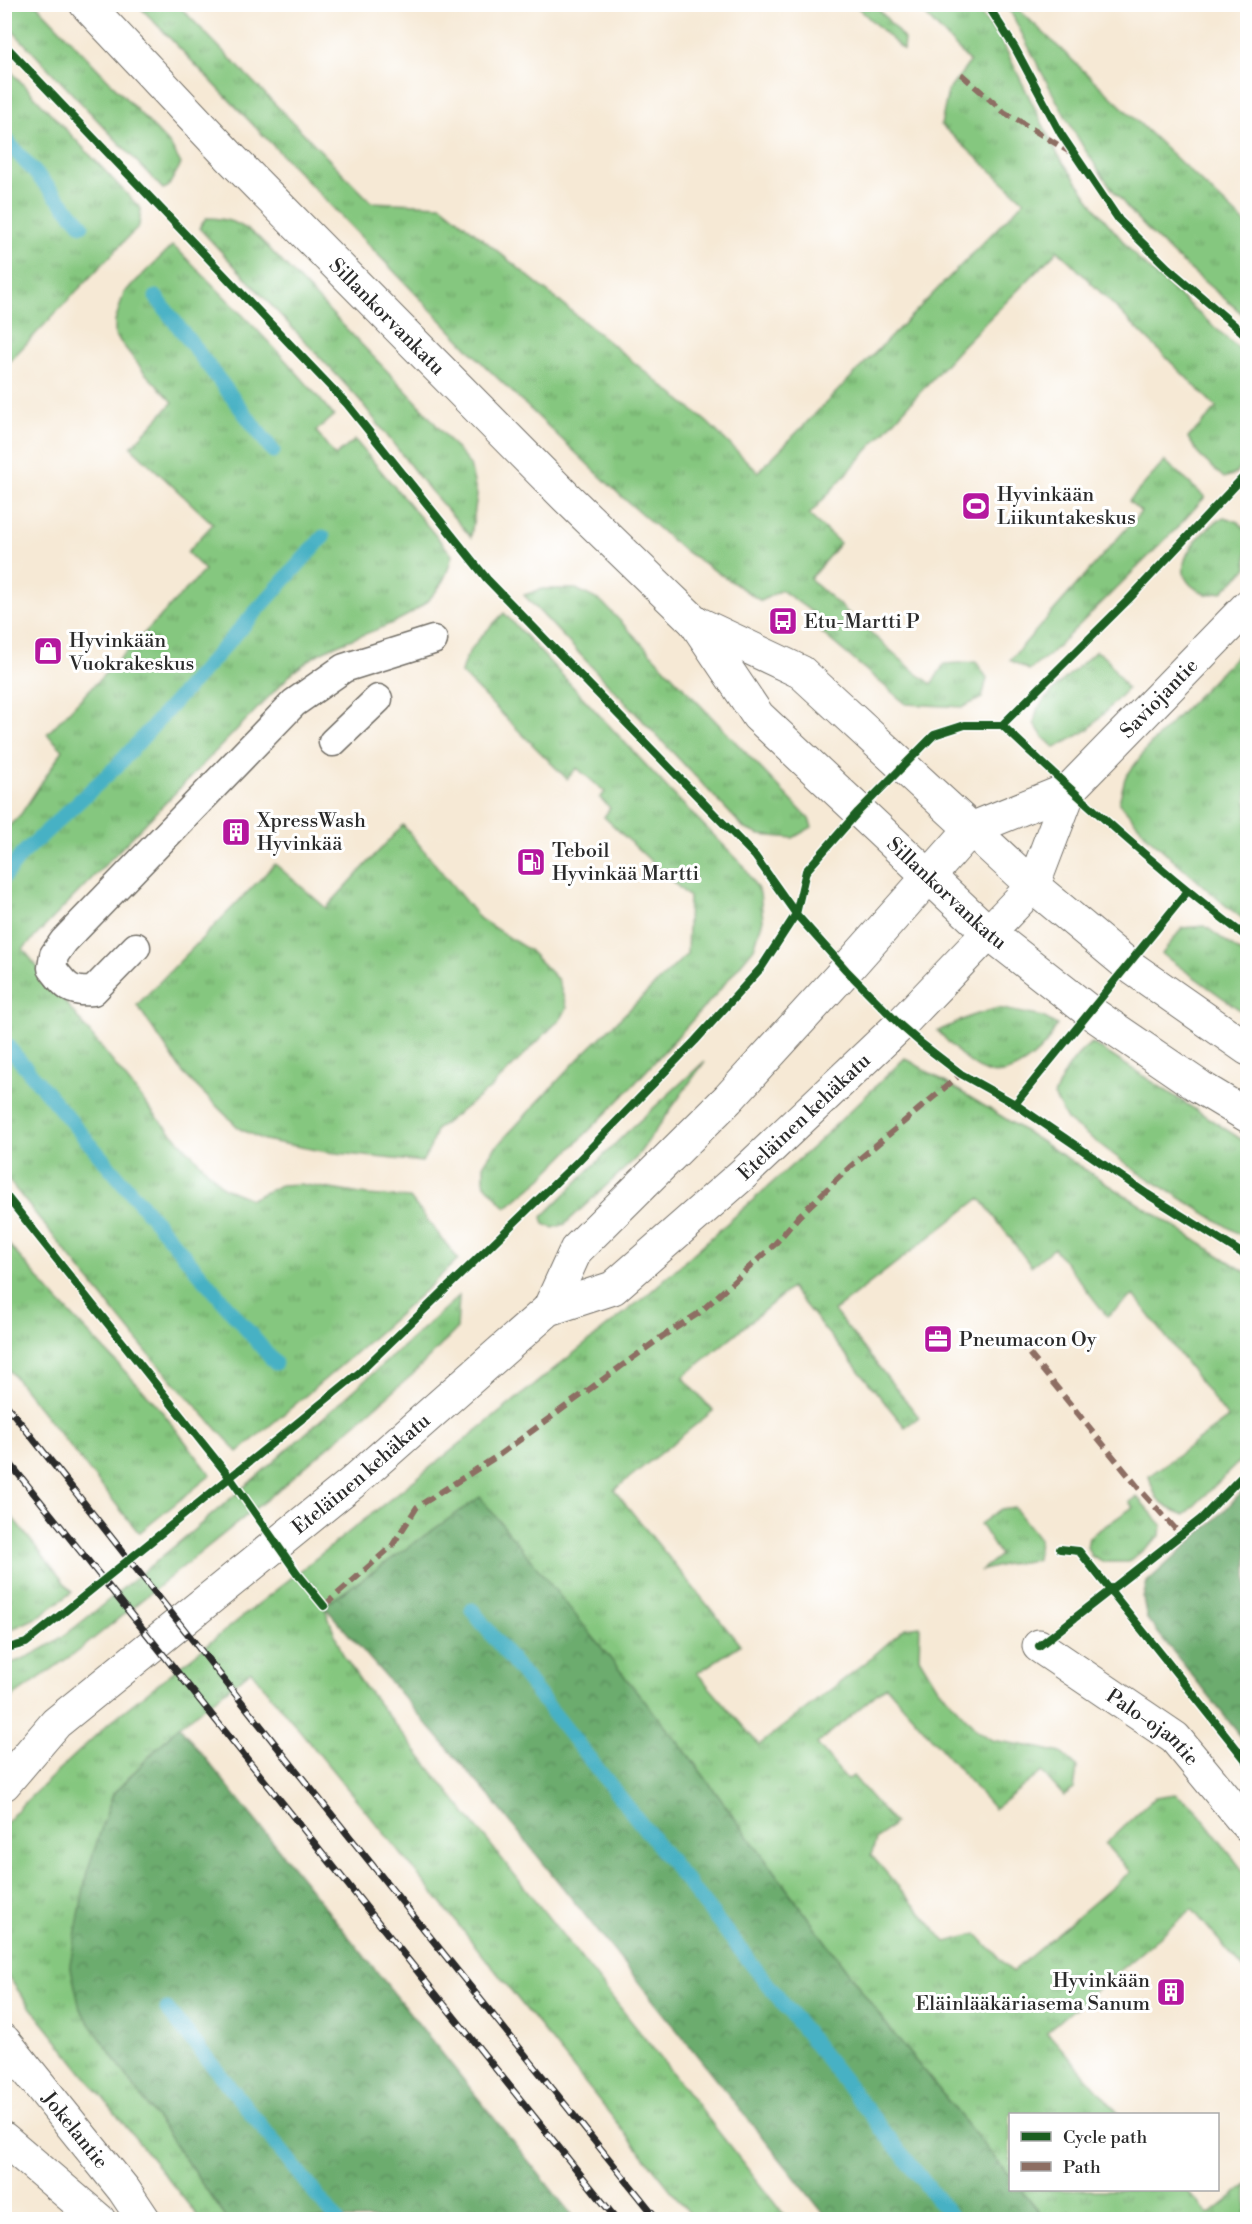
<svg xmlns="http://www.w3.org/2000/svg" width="1252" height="2224" viewBox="0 0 1252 2224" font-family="'Libre Bodoni',serif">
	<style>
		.grass { fill: url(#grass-tufts); stroke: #587955; stroke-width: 1.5 }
		.forest { fill: url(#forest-crowns); stroke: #4c6c4c; stroke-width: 1.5 }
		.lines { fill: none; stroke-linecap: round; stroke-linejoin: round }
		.stream { stroke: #46b1c4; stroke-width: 15 }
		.service-casing { stroke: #726e66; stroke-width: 31 }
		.minor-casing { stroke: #726e66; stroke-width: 35 }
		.secondary-casing { stroke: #726e66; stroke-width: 35 }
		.service { stroke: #fff; stroke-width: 28 }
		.minor { stroke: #fff; stroke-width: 33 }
		.secondary { stroke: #fff; stroke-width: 33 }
		.rail-casing { stroke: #2b2b2b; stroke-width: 7 }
		.rail { stroke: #fff; stroke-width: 4.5; stroke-dasharray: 14; stroke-linecap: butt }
		.quiet { stroke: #8d6e63; stroke-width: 6; stroke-dasharray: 12 6; stroke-linecap: butt }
		.cycleway-casing { stroke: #fff; stroke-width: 11 }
		.cycleway { stroke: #1b5e20; stroke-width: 8 }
		.labels { text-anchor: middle; stroke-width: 6; stroke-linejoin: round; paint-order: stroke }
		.street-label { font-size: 20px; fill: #2b2b2b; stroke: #fff }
		.poi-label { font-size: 20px; fill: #2b2b2b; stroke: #fff; text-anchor: start }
	</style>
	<defs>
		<pattern id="grass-tufts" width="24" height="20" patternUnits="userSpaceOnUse" patternTransform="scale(1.5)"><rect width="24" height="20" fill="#85c77f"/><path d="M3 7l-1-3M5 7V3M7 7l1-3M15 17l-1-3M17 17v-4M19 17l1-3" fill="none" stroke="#6da268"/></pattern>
		<pattern id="forest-crowns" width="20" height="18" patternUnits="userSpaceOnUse" patternTransform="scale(1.5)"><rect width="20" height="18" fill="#6cac6e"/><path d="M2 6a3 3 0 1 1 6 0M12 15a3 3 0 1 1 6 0" fill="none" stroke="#598c5b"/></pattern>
	</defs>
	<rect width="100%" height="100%" fill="#fff"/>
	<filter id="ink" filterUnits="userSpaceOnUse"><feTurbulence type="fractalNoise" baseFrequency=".0167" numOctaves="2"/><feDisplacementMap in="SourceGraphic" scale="12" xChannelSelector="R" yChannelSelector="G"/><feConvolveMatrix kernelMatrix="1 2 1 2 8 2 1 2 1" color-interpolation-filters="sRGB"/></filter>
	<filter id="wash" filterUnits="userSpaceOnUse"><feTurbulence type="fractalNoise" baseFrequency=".008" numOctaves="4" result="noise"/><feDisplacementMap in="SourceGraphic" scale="24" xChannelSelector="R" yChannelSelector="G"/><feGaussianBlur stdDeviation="1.35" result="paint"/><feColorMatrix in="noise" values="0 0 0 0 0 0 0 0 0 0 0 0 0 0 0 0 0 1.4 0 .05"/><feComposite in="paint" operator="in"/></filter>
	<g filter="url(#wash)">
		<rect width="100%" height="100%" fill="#f6e9d5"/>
		<path class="grass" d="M 5,4 L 37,5 L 171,146 L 181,164 L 168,187 L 163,189 L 5,23 Z
			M 138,5 L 178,5 L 371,202 L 441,205 L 707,422 L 758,472 L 1024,201 L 941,125 L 948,91 L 970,62 L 916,5 L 974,5 L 1001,40 L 1058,155 L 1100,214 L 1139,260 L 1247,356 L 1247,459 L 1235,474 L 1224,478 L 1200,456 L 1188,438 L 1217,408 L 1058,250 L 961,347 L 809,515 L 840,543 L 810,579 L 916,673 L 932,684 L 944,664 L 976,662 L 987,678 L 982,698 L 963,707 L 906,704 L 821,632 L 827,623 L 781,590 L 761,601 L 682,549 L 621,496 L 486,367 Z
			M 855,5 L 875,5 L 904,39 L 903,50 Z
			M 1007,5 L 1014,5 L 1247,225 L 1247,318 C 1206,282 1161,248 1126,206 C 1075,146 1043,73 1007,5 Z
			M 5,65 L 141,209 L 139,226 L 5,366 Z
			M 206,218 C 230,218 241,224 259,238 L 416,401 L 470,465 L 477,495 L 471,537 L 423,482 L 358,398 L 199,228 Z
			M 172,246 L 178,250 C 232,304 286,357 334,416 L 316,431 L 335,456 L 355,440 L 452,555 C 439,621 374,626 324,651 C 313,656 303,665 293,672 L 23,949 L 154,1114 L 224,1188 L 251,1199 L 281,1185 L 300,1184 L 367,1195 L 410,1198 L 458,1259 C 388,1327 313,1390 238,1452 L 146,1351 L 5,1176 L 5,830 L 21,814 L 63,750 L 47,734 L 205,570 L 187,552 L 213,524 L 131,447 L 173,402 L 145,373 L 115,335 L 115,321 L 124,293 Z
			M 1165,461 L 1205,497 L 1176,529 L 1049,655 L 1029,670 L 1010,660 L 1141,512 L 1129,501 Z
			M 1224,517 L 1238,522 L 1247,531 L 1247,568 L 1222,592 L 1208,595 C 1203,592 1195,589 1191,585 C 1168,563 1205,527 1224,517 Z
			M 542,589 L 576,589 L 602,602 L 809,819 L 812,827 L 793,838 L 760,835 L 745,829 L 524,595 Z
			M 504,613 L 673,794 L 743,865 L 760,893 L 763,920 L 754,948 L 718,992 L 627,1092 L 542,1178 L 506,1208 L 484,1183 L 484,1164 L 494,1149 L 579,1058 L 687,954 L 689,897 L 604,817 L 610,808 L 600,798 L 605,792 L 577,768 L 567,779 L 461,673 C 464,651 488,629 504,613 Z
			M 1247,645 L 1247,922 L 1225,905 L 1149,838 L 1119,802 L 1125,778 L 1147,748 Z
			M 1096,651 L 1106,657 L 1127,689 L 1088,730 L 1055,748 L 1043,737 L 1034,723 L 1037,709 L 1058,685 Z
			M 403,825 L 480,919 L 529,950 L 558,980 L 567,1008 L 562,1017 L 492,1087 L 436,1130 L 430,1148 L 422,1162 L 327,1152 L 264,1140 L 240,1129 L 183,1073 L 137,1005 L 275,864 L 326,908 Z
			M 1205,926 L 1247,957 L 1247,1015 L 1162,954 L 1182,928 Z
			M 998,1008 L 1043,1017 L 1057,1025 C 1053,1031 1050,1039 1045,1045 C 1032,1060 1005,1081 984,1071 C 965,1062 952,1046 938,1031 L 971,1016 Z
			M 1092,1043 L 1247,1143 L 1247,1239 L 1133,1169 L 1067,1120 L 1054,1096 C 1062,1076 1074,1054 1092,1043 Z
			M 905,1058 L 1001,1116 L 1247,1273 L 1247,1454 L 1185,1515 C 1161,1506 1155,1502 1149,1476 L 1228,1418 L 1134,1295 L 1107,1316 L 1054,1248 L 1031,1266 L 980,1198 L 834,1311 L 919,1417 L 905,1427 L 791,1288 L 683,1377 L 713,1411 L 614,1490 L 740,1645 L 697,1673 L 759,1745 L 865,1663 L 905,1628 L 920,1626 L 919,1657 L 936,1685 L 977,1730 L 992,1740 L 1040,1748 L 1061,1753 L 1077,1767 L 1074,1789 L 1064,1796 L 1042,1772 L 994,1809 L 886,1686 L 817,1744 L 847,1780 L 853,1776 L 894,1823 L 876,1840 L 871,1855 L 946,1942 L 977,1934 L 1012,1972 L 1130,1872 L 1105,1844 L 1155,1797 L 1175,1794 L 1193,1806 L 1247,1876 L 1247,1973 L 1192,1909 L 1047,2032 L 1119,2114 L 1010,2114 L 1010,2177 L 892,2032 L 689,1756 L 480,1498 L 324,1606 L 343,1655 L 362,1683 L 666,2065 L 787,2219 L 694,2219 L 429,1888 L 251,1671 L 179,1726 L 113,1794 L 80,2009 L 227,2219 L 200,2219 L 27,2003 L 5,1972 L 4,1825 L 22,1805 L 110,1722 L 647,1295 L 818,1142 Z
			M 705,1061 L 636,1158 L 565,1224 L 553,1228 L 544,1224 L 542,1217 L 625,1134 Z
			M 4,1239 L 57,1300 L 157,1405 L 211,1475 L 139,1533 L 5,1365 Z
			M 459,1296 L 457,1329 L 412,1375 L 277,1491 L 82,1648 L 5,1702 L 5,1665 C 54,1652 93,1611 133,1580 C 245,1490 352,1392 459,1296 Z
			M 1137,1497 L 1162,1525 L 1161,1535 L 1129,1562 L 1102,1562 L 1091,1556 L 1087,1547 L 1089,1537 L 1133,1507 L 1129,1502 Z
			M 4,1507 L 72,1592 L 38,1617 L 5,1632 Z
			M 1014,1507 L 1039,1539 L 1037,1560 L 1006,1564 L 980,1571 L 1000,1555 L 980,1524 L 1001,1509 Z
			M 1247,2185 L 1247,2220 L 1045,2219 L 1021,2190 L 1187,2190 L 1209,2215 Z"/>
		<path class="forest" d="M 1247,1486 L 1247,1744 L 1147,1619 L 1143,1598 L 1147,1582 L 1223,1512 Z
			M 480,1497 L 689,1756 L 892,2032 L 1010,2177 L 1010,2190 L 1021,2190 L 1045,2219 L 828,2219 L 496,1804 L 324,1606 Z
			M 179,1726 L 227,1785 L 575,2219 L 227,2219 L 80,2009 L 70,1964 L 87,1872 L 113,1794 Z"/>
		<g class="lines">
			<path class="stream" d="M 4,138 L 82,225
				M 156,297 L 273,451
				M 4,877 L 22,854 L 117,766 L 323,537
				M 4,1042 L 275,1363
				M 472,1610 L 954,2220
				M 167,2009 L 337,2220"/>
		</g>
	</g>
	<g filter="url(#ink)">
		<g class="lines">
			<g class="service-casing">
				<path id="service" d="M 333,742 L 378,699
					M 136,947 L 93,991 C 69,993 65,985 52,968 L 54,955 L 64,941 L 294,703 L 344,668 L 433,640"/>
			</g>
			<g class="minor-casing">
				<g id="minor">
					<path d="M 971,829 L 1070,789"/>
					<path id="s1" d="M 1033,886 L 1070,789 L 1248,606"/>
					<path id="s2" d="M 1039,1646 L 1175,1738 L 1248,1826"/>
				</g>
			</g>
			<g class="secondary-casing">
				<g id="secondary">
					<path id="s3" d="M 86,4 L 232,159 L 566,497 L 695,622 L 758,716 L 988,932 L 1090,1012 L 1200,1087 L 1248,1116"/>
					<path d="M 695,622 L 801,672 L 1033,886 L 1128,965 L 1248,1049"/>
					<path d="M 549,1309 L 576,1250 L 728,1099 L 846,970 L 971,829"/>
					<path id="s4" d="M 4,1784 L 56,1723 L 352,1483 L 549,1309 L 613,1288 L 743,1174 L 900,1025 L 1033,886"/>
					<path id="s5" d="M 4,2041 L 124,2190 L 144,2220"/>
					<path d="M 4,2139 L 99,2220"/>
				</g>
			</g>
			<use href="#service" class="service"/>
			<use href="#minor" class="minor"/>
			<use href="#secondary" class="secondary"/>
			<g class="rail-casing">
				<path id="rail" d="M 4,1402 L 283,1754 L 658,2220
					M 4,1456 L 617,2220"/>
			</g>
			<use href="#rail" class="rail"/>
			<path class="quiet" d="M 961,74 L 1004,112 L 1070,152
				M 1018,1340 L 1142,1492 L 1181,1535
				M 324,1606 L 392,1546 L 417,1507 L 496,1457 L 663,1336 L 699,1313 L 774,1245 L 799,1216 L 851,1166 L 961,1074"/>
			<g class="cycleway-casing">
				<path id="cycleway" d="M 987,4 L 1015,48 L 1061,134 L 1119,220 L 1168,268 L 1248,337
					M 4,44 L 347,404 L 487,579 L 755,856 L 796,914 L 846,970 L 900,1025 L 922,1044 L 961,1074 L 1015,1104 L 1147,1194 L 1248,1257
					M 1002,725 C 1081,800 1161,872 1248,938
					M 1015,1104 L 1187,892
					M 4,1193 L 231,1479 L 297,1573 L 324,1606
					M 1060,1549 L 1079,1551 L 1248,1763
					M 1039,1646 L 1201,1519 L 1248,1470
					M 4,1649 L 26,1643 L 360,1372 L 578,1161 L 695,1041 L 761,968 L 796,914 L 806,871 L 858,812 L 934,735 L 965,725 L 1002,725 L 1128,600 L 1248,472"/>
			</g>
			<use href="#cycleway" class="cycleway"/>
		</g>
	</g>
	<defs>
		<g id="stadium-square" transform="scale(1.5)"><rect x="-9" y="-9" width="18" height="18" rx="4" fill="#b5179e" stroke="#fff"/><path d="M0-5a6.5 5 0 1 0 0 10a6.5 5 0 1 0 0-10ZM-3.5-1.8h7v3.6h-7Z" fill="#fff"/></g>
		<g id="bus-square" transform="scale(1.5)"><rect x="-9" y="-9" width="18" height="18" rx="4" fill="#b5179e" stroke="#fff"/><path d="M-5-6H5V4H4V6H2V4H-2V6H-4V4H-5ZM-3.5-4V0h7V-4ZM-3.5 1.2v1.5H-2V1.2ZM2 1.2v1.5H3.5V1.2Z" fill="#fff"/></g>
		<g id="shop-square" transform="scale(1.5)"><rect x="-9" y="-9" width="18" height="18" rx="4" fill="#b5179e" stroke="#fff"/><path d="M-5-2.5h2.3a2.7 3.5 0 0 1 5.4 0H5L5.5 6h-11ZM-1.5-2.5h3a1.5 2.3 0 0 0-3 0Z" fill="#fff"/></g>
		<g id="building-square" transform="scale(1.5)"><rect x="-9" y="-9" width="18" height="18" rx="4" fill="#b5179e" stroke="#fff"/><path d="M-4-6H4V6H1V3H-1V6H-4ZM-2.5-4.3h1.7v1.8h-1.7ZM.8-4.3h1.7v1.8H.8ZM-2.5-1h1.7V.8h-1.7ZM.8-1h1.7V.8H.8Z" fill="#fff"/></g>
		<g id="fuel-square" transform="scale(1.5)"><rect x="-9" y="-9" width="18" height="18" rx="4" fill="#b5179e" stroke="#fff"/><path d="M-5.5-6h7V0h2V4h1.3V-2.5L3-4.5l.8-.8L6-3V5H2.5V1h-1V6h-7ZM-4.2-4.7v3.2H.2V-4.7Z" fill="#fff"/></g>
		<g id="office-square" transform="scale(1.5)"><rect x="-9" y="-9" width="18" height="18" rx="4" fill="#b5179e" stroke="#fff"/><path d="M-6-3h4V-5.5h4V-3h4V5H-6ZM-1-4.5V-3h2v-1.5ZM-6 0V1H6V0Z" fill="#fff"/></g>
	</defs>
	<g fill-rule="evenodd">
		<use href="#stadium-square" x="976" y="506"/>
		<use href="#bus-square" x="783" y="621"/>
		<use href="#shop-square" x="48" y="651"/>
		<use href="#building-square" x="236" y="832"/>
		<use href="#fuel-square" x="531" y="862"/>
		<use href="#office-square" x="938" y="1339"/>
		<use href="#building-square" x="1171" y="1992"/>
	</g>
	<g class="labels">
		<g class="street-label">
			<text dy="7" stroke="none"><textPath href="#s3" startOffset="434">Sillankorvankatu</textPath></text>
			<text dy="7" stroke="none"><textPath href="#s1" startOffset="231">Saviojantie</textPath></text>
			<text dy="7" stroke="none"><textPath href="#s3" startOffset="1240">Sillankorvankatu</textPath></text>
			<text dy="7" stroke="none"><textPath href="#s4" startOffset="1048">Eteläinen kehäkatu</textPath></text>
			<text dy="7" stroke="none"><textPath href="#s4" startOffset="474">Eteläinen kehäkatu</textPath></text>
			<text dy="7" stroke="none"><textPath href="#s2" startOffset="140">Palo-ojantie</textPath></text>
			<text dy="7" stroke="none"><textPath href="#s5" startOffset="114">Jokelantie</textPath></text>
		</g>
		<g class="poi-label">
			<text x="997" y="501">Hyvinkään<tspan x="997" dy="23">Liikuntakeskus</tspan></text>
			<text x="804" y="628">Etu-Martti P</text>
			<text x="69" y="647">Hyvinkään<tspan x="69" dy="23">Vuokrakeskus</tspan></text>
			<text x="257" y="827">XpressWash<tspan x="257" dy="23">Hyvinkää</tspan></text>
			<text x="552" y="857">Teboil<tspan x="552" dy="23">Hyvinkää Martti</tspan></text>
			<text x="959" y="1346">Pneumacon Oy</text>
			<text x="1150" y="1987" text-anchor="end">Hyvinkään<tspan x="1150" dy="23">Eläinlääkäriasema Sanum</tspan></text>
		</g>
	</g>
	<rect width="1252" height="2224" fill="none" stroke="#fff" stroke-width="24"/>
	<rect x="1009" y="2113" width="210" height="78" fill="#ffffff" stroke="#aaaaaa" stroke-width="1.5"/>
	<rect x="1021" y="2132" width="30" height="9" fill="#1b5e20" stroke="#aaaaaa" stroke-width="1.5"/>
	<text x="1063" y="2143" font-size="18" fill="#2b2b2b">Cycle path</text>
	<rect x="1021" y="2162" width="30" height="9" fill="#8d6e63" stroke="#aaaaaa" stroke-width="1.5"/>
	<text x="1063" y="2173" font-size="18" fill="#2b2b2b">Path</text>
</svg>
